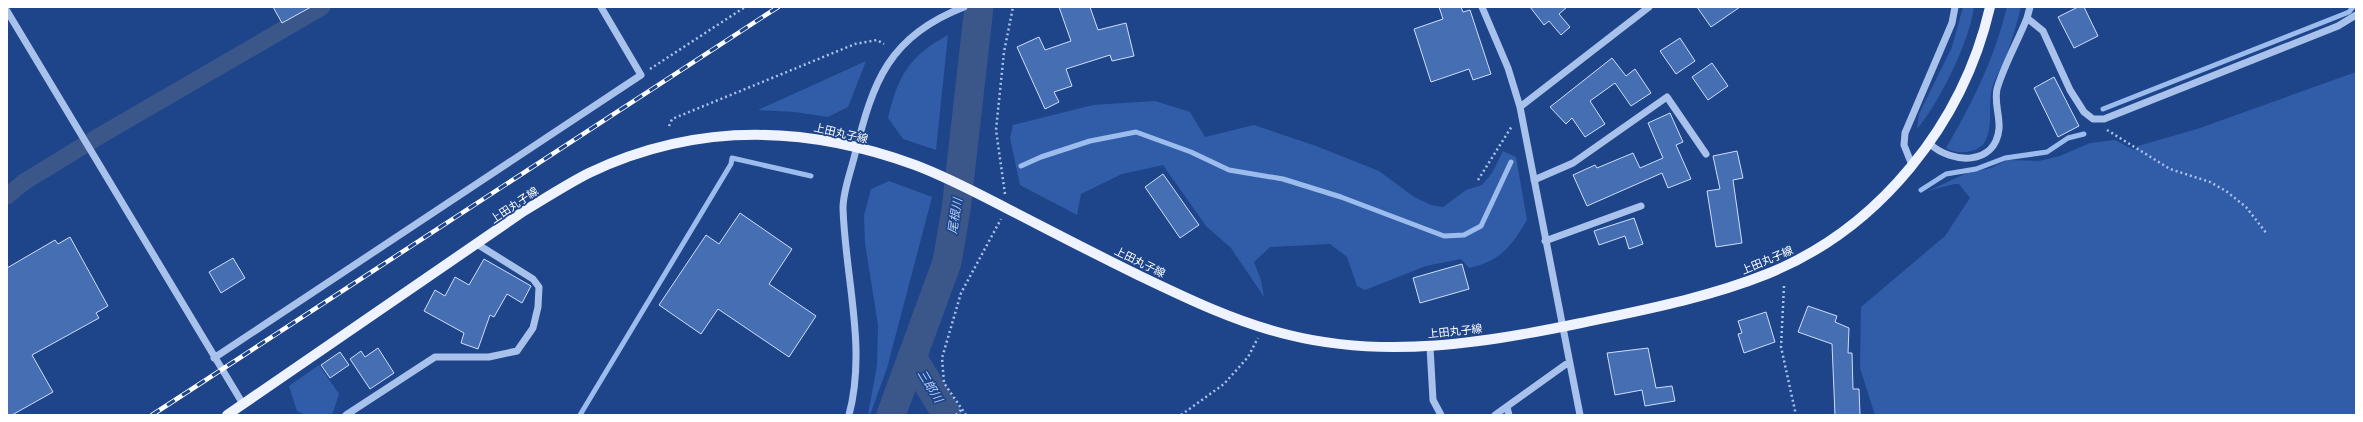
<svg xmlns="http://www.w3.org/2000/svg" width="2363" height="422" viewBox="0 0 2363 422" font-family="'Fira Sans Condensed','Noto Sans JP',sans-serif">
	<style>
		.green { fill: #315da8 }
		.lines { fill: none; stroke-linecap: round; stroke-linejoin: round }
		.stream { stroke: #9cbced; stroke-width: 5 }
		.canal { stroke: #3b578a; stroke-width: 17 }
		.river { stroke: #3b578a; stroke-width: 29 }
		.building { fill: #466eb2; stroke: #cedef9 }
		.path { stroke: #a9c2ec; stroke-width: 2.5; stroke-dasharray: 2 3; stroke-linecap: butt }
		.minor { stroke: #a9c2ec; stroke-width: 7 }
		.major { stroke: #eef3ff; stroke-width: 10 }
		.rail-casing { stroke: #fff; stroke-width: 4.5 }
		.rail { stroke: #1e458a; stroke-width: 3; stroke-dasharray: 9; stroke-linecap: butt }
		.labels { text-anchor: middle; stroke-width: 3.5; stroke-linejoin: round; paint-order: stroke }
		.street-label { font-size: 11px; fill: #fff; stroke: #1e458a }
		.water-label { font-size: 12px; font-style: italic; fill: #b5ccf3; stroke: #1e458a }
	</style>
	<rect width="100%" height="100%" fill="#1e458a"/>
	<path class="green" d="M 1963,7 L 1974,7 C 1969,43 1940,101 1917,129 L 1919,114 L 1952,47 Z
		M 2007,7 L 2021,7 C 2017,22 2013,37 2008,51 C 2004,64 1996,75 1992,88 C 1986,109 2000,149 1966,152 C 1959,153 1952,152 1946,148 C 1972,104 1995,57 2007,7 Z
		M 948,35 L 936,150 L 903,139 L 888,118 C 898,76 909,56 948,35 Z
		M 866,61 L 848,107 L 828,117 L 795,112 L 758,110 Z
		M 2356,72 L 2356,415 L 1875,415 L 1860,368 L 1861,307 L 1945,236 L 1970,198 L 1959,184 L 1954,184 L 1928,191 L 1967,173 L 1991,168 L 2007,160 L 2039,161 L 2060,156 L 2090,143 L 2115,140 L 2134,150 L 2138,146 L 2197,129 Z
		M 1155,101 L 1190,112 L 1205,137 L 1254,125 L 1316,146 L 1379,171 L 1414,197 L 1431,205 L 1443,207 L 1466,190 L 1482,185 L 1492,173 L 1503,151 L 1516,157 L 1527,220 C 1511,247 1500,261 1469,268 L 1461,259 L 1426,266 L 1365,290 L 1357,286 L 1347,257 L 1330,244 L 1270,247 L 1254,262 L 1261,280 L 1264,297 L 1231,248 L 1206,226 L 1163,165 L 1122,174 L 1081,194 L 1077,215 L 1020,185 L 1010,138 L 1013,125 L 1093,105 Z
		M 889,181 L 932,197 L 887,368 L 870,415 L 868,415 L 877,365 L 878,325 L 865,243 L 864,216 L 871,189 Z
		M 319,365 L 339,394 L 332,415 L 305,415 L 297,411 L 289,386 Z"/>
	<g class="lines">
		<path class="stream" d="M 2103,109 L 2339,16 L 2349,12 L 2353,7
			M 1021,166 L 1041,157 L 1090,141 L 1136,132 L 1191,152 L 1229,170 L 1283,179 L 1341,197 L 1444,236 L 1464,235 L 1481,226 L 1511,162
			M 1921,190 L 1946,174 L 1976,169 L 2005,158 L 2047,152 L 2068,138 L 2084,134
			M 580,415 L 731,164 L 732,158 L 811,176"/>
		<path class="canal" d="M 7,196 L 24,182 L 96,138 L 322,7"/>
		<path class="river" d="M 912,357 L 947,415
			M 891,415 L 947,262 L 956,210 L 979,7"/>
	</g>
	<path class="building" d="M 273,7 L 311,7 L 282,23 Z
		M 1059,7 L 1090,7 L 1098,30 L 1126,23 L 1134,56 L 1112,61 L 1110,55 L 1066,69 L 1072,86 L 1054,92 L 1059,102 L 1045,109 L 1017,47 L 1039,37 L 1045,50 L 1071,41 Z
		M 1439,7 L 1461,7 L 1463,12 L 1470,10 L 1491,74 L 1473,80 L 1469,69 L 1431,82 L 1414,29 L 1443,19 Z
		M 1530,7 L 1567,7 L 1559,14 L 1570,27 L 1561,35 L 1549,21 L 1544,25 Z
		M 1697,7 L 1740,7 L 1711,27 Z
		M 2078,7 L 2084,7 L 2098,36 L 2074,48 L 2058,17 Z
		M 1680,38 L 1695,61 L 1676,74 L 1660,51 Z
		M 1612,58 L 1626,76 L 1635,69 L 1651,93 L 1631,106 L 1615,83 L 1590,101 L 1605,124 L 1585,137 L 1572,118 L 1566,124 L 1550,107 Z
		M 1712,63 L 1728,86 L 1708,100 L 1692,77 Z
		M 2054,77 L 2079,126 L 2058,137 L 2034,88 Z
		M 1670,113 L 1683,142 L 1676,145 L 1691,179 L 1668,188 L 1662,173 L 1587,206 L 1573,175 L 1595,165 L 1597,168 L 1633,153 L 1640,168 L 1663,158 L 1648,123 Z
		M 1737,151 L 1743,178 L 1733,180 L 1742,243 L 1716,247 L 1707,191 L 1720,189 L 1713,156 Z
		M 1163,174 L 1199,225 L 1180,238 L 1145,187 Z
		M 740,213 L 792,249 L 769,284 L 816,316 L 789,357 L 718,309 L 701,334 L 659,305 L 706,235 L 719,244 Z
		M 1634,218 L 1643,244 L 1629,249 L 1625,236 L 1599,245 L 1594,231 Z
		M 70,237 L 108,306 L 96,313 L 99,318 L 32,355 L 53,392 L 12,415 L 7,415 L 7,268 L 55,240 L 58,244 Z
		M 233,258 L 245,278 L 221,293 L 209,272 Z
		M 484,259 L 531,286 L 522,303 L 507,294 L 494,317 L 490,315 L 478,349 L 461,343 L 464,333 L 424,311 L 435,290 L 445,296 L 455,277 L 469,285 Z
		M 1462,264 L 1469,289 L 1420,303 L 1413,278 Z
		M 1808,306 L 1837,316 L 1835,322 L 1849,328 L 1848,353 L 1852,353 L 1853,389 L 1859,389 L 1860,415 L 1835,415 L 1832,344 L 1798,332 Z
		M 1766,312 L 1775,342 L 1744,353 L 1738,334 L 1742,333 L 1738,321 Z
		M 378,348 L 394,373 L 370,389 L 350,359 L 361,351 L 365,357 Z
		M 1648,348 L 1656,388 L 1672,386 L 1675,401 L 1645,406 L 1642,390 L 1615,395 L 1607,353 Z
		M 340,352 L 349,365 L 330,378 L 321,365 Z"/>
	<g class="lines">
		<path class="path" d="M 650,69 L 745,7
			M 669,126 L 672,119 L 855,44 L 877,40 L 884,44
			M 2107,130 L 2170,169 L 2210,182 L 2226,191 L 2246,207 L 2267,234
			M 1478,180 L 1512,126
			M 1005,194 L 996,130 L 1004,52 L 1013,7
			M 1784,286 L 1781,347 L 1796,415
			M 956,415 L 962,409
			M 966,415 L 944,383 L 942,358 L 961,293 L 1001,219
			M 1181,415 L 1224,384 L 1248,357 L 1258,338"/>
		<path class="minor" d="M 1482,7 L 1508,68 L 1520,107 L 1580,415
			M 7,11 L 243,404
			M 2027,18 L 2043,31 L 2070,90 L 2084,112 L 2093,119 L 2104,119 L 2338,26 L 2356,15
			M 1520,107 L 1649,7
			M 1930,144 C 1952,164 1995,166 1999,129 C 2000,115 1994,103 1997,89 C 2004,65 2018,41 2027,18 L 2030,7
			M 1912,165 L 1904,145 L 1905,133 L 1952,23 L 1955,7
			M 1534,180 L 1573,163 L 1667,97 L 1706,154
			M 1545,241 L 1641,206
			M 1430,347 L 1433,400 L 1441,415
			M 214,358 L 641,75 L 601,7
			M 1507,407 L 1509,415
			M 346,415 L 435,357 L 489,357 L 517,351 L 533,328 L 538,307 L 539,287 L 533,279 L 477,244
			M 849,415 C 867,347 845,277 843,208 C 843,191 851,171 855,154 C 873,81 889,36 964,7
			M 1495,415 L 1569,362"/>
		<path class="major" d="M 227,415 L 524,211 C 546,198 567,184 589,173 C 696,122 806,125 915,165 C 947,177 977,193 1006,208 C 1049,230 1091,252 1134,273 C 1184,297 1235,322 1289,335 C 1386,359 1485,343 1581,323 C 1643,310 1707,298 1767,274 C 1879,229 1963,124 1990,7"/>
		<g class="rail-casing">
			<path id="rail" d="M 152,415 L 778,7"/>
		</g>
		<use href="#rail" class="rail"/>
	</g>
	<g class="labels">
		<g class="street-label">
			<text transform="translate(841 133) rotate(13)" y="4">上田丸子線</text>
			<text transform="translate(514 205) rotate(-34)" y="4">上田丸子線</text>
			<text transform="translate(1767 260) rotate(-23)" y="4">上田丸子線</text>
			<text transform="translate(1140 262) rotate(26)" y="4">上田丸子線</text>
			<text transform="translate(1455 331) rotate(-6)" y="4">上田丸子線</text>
		</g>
		<g class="water-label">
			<text transform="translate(955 216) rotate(-81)" y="4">尾根川</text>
			<text transform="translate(930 386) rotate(59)" y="4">三郎川</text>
		</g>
	</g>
	<rect width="2363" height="422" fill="none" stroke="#ffffff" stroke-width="16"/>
</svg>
